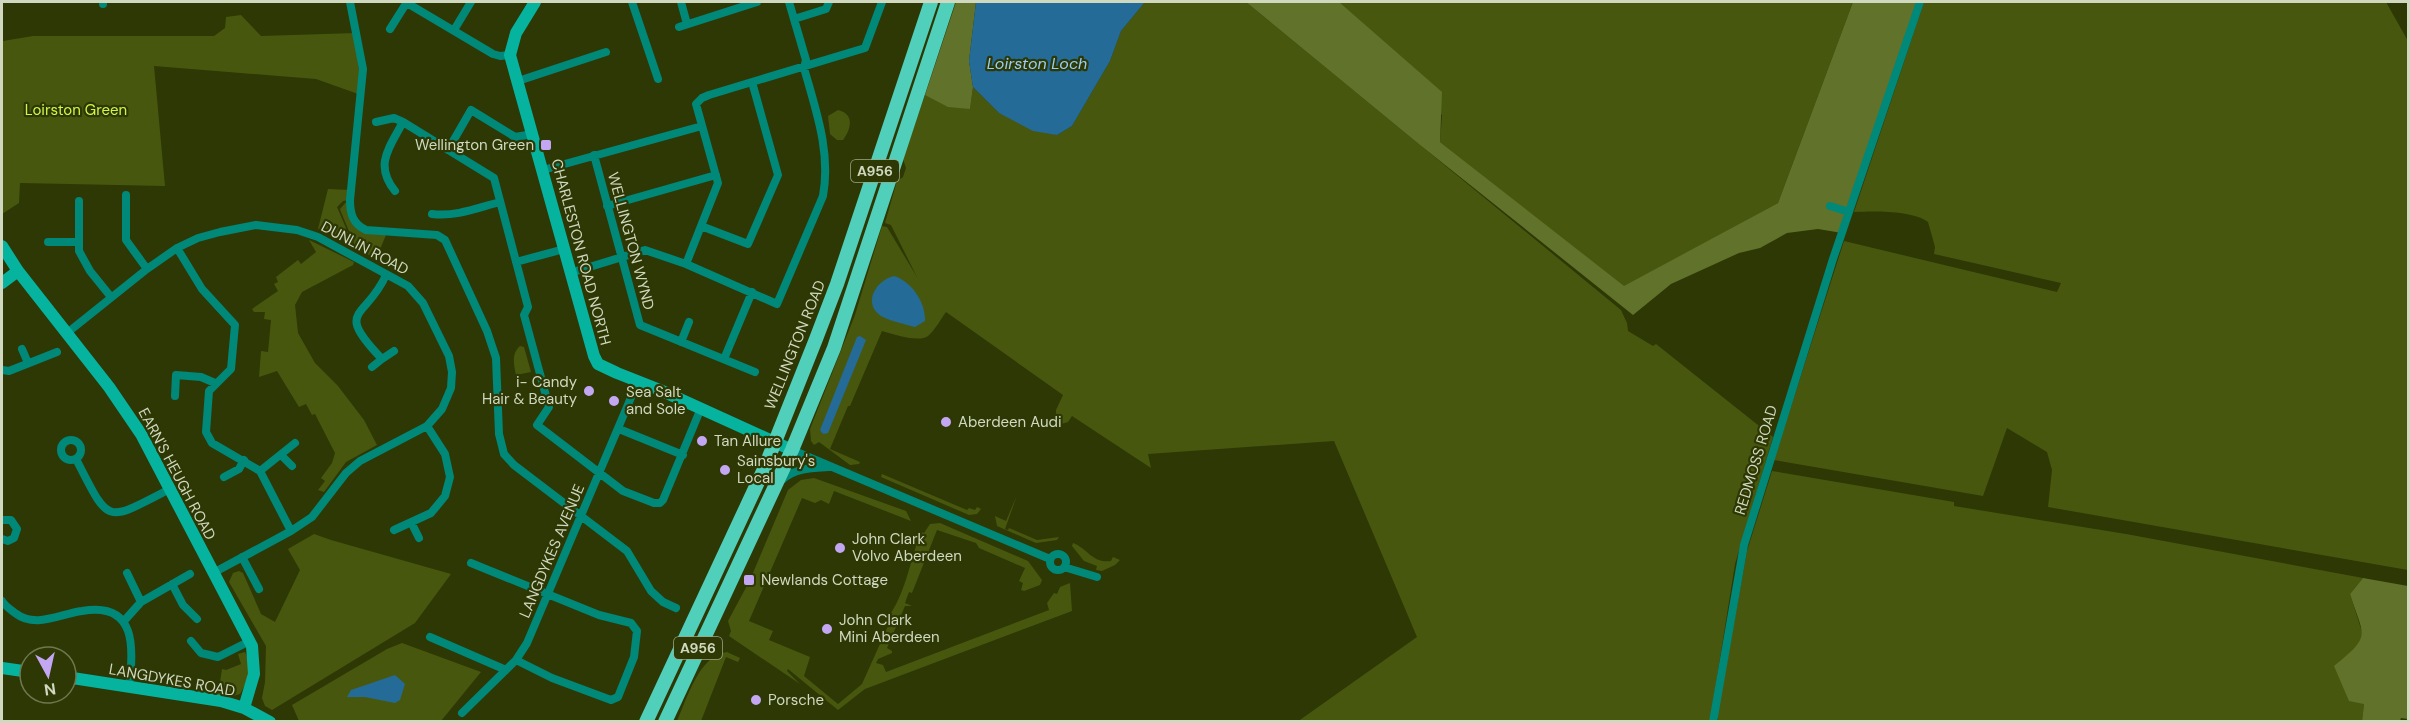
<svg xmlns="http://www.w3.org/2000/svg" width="2410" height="723" viewBox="0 0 2410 723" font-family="'DM Sans',sans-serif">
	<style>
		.green { fill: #48570e }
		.forest { fill: #61722a }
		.water { fill: #246b98 }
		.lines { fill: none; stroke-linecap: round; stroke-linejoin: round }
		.street { stroke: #008879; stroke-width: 8 }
		.secondary { stroke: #05b39f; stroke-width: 12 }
		.primary { stroke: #50cfbb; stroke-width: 14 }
		.poi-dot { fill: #c3a7f2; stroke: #2d3805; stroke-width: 2 }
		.labels { text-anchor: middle; stroke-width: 4.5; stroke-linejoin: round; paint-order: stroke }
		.shield { fill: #2d3805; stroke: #9fa887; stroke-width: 1.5 }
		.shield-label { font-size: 14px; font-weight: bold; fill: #d0d8bf }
		.park-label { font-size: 15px; fill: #d0f647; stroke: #2d3805 }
		.poi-label { font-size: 15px; fill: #d0d8bf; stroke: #2d3805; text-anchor: start }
		.street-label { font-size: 15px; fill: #d0d8bf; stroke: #2d3805 }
		.water-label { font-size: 16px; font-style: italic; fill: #99cef5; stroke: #2d3805 }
	</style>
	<rect width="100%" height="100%" fill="#2d3805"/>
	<path class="green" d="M 1145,2 L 1246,2 L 1621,310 L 1627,323 L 1628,331 L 1653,346 L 1656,344 L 1773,437 L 1735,564 L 1710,721 L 1297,722 L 1417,637 L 1334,441 L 1148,454 L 1151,468 L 1072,416 L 1068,422 L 1061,424 L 1056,422 L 1056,410 L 1063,395 L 946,312 C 941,319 935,330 928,336 C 919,343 892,334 882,331 L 850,406 L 848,406 L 830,449 L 860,462 L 859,464 L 850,465 L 819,442 L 814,445 L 811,441 L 810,429 L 855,315 L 882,226 L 887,227 L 917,277 L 891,225 L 885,223 L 897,181 L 903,177 L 906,168 L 903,159 L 925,95 L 970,109 L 973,87 L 999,113 L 1057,135 L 1072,126 L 1110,61 L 1121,31 Z
		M 1337,2 L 1853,2 L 1778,203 L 1624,287 L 1440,142 L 1442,115 Z
		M 1924,2 L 2386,2 L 2408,41 L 2408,570 L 2048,507 L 2052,470 L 2047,452 L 2007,428 L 1983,496 L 1774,460 L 1844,241 L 2057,292 L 2061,283 L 1934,254 L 1935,247 L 1928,222 C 1912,210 1873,211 1854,212 Z
		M 241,15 L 261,36 L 356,33 L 361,95 L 316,79 L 154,66 L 165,186 L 20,183 L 19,203 L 2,214 L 2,32 L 3,41 L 33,36 L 214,36 L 225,28 L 226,17 Z
		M 838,110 C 855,114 851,129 843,140 L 837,140 L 830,134 L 828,116 Z
		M 328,189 L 351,190 L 350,200 L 343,201 L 337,207 L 352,242 L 351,245 L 318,229 Z
		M 346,202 L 349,203 L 352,222 L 386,235 L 376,259 L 356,248 L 341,212 L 340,209 Z
		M 309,240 L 354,262 L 353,265 L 302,292 L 295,305 L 298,333 L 315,363 L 338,386 L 364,420 L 377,445 L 346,462 L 324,492 L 318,490 L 325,481 L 321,478 L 332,463 L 335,453 L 315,414 L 312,415 L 306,404 L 299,407 L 277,371 L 259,377 L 261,351 L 268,352 L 271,320 L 264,319 L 265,312 L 254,312 L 252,309 L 278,291 L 274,284 L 278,282 L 276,277 L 298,260 L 301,264 L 316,252 Z
		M 520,346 L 524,347 L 531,372 L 516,375 C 514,365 511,354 520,346 Z
		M 1772,471 L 1954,502 L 1954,506 L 2126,534 L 2363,578 L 2350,594 L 2363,635 L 2359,645 L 2364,704 L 2362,721 L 1719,722 L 1717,717 L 1747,551 Z
		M 882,474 L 967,510 L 969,508 L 975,510 L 977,507 L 981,509 L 977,514 L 969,515 L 881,477 Z
		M 814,478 L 906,511 L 911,521 L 834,491 L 829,504 L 821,500 L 815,503 L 802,498 L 749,621 L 773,631 L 769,640 L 810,657 L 804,676 L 838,704 L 862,684 L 888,626 L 882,624 C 905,601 909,562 921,532 L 924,533 L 930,524 L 940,523 L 1028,561 L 1042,580 L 1040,585 L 1024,591 L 1021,590 L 1023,583 L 1019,581 L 1025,568 L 979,548 L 976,543 L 937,530 L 912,593 L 909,592 L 905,603 L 912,606 L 905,606 L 887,648 L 892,651 L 892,653 L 878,659 L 876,663 L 883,665 L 886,672 L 1049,610 L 1047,603 L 1054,593 L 1057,594 L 1060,587 L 1070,583 L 1072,611 L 865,689 L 838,710 L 788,669 L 787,671 L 800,684 L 729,636 L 731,631 L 728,621 L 750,580 L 788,490 L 801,480 Z
		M 1017,495 L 1005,529 L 1008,530 L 1009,528 L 1037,540 L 1059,537 L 1057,540 L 1036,543 L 997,526 L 995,516 L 1006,521 Z
		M 314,534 L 331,540 L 451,574 L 415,623 L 272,710 L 265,706 L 262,698 L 265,682 L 266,646 L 229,582 L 233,573 L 239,571 L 243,573 L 261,614 L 275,622 L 300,570 L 288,549 Z
		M 1073,543 C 1087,548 1093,564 1111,561 L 1113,557 L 1120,560 L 1115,565 L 1102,571 L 1096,570 L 1097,566 L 1084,561 L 1072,546 Z
		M 402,643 L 481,672 L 441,721 L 299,721 L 292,705 L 387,649 Z
		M 245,652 C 252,666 248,682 240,694 L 229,697 L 218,695 L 222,669 L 226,670 L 241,664 L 238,654 Z
		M 727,652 L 740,658 L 738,662 L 726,657 L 701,721 L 677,721 C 687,699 699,655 727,652 Z"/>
	<path class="forest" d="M 956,2 L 976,2 L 969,61 L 973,87 L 970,109 L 948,107 L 925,95 Z
		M 1246,2 L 1339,2 L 1442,92 L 1440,142 L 1624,286 L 1778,203 L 1853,2 L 1920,2 L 1842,233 L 1818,229 L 1787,233 L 1760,248 L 1739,253 L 1671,284 L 1633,315 L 1420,145 Z
		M 2363,578 L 2408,586 L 2408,719 L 2401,718 L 2400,721 L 2362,721 L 2364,704 L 2349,701 L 2334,666 C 2372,635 2364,638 2350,594 Z"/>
	<path class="water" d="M 976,2 L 1145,2 L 1121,31 L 1110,61 L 1072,126 L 1057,135 L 1033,131 L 999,113 L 973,87 L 969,61 Z
		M 894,276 C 911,281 926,302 925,321 L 915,327 C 905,324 893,322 883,317 C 862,306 874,281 894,276 Z
		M 860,336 L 866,340 L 828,433 L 823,434 L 820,430 L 857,337 Z
		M 395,675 L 405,684 L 400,700 L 395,703 L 365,697 L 347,697 L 351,690 Z"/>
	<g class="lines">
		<path class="street" d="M 103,2 L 103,4
			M 350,2 L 363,69 L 350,200 C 350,214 353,224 366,230 L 437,235 L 445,240 L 487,331 L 496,358 L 499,434 L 504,454 L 514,465 L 627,551 L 651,591 L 663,602 L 676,608
			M 632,2 L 658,79
			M 681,2 L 687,24
			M 407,3 L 493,54 L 500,56 L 510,55
			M 794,19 L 826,9 L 829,2
			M 679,27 L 757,2
			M 390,29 L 407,2
			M 454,30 L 471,2
			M 518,81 L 606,52
			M 376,122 L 394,118 L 403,122 L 494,178 L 528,307 L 524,315 L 549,407 L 537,425 L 623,491 L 654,503 L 660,503 L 663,500 L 701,408
			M 448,150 L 471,110 L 515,137 L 533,134
			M 594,155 L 640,325 L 755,372
			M 543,170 L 702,126
			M 395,191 C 374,165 389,148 403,122
			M 126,195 L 126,240 L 147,269
			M 79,201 L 79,251 L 90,271 L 111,297
			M 607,206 L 716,175
			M 1830,206 L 1849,212
			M 432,214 C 456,217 477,208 500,202
			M 701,226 L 748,244 L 778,175 L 752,82
			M 48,242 L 78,242
			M 177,248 L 202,289 L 235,325 L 231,369 L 209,391 L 206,432 L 212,443 L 260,471 L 291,531
			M 516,262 L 564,249
			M 686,264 L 718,183 L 696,104 L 702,98 L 709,95 L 865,48 L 882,2
			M 570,273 L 645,250 L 686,264 L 777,304 L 823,196 C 831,152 816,111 804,68 L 806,60 L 789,2
			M 386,275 C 366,320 333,308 382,359 L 394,351
			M 67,333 L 147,269 L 177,248 L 198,238 L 220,232 L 256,225 L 297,230 L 318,237 L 408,286 L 423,303 L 449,356 L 452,372 L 451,388 L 442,409 L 427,426 L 360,461 L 346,473 L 312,517 L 291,531 L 213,573
			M 681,342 L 689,322
			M 22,349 L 28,363
			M 724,359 L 752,292
			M 372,367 L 382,359
			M 2,370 L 9,371 L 57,352
			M 175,396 L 176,375 L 201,377 L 215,383
			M 619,429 L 683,455
			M61 450a10 10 0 1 1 20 0a10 10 0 1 1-20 0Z
			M 792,450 L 1050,559
			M 281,455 L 292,466
			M 76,459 C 110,525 104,523 170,489
			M 260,471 L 295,443
			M 224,477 L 239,469 L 244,460
			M 782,480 C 794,468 812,468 829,467
			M 2,520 L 11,520 L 17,529 L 14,538 L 8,541 L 2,539
			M 411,522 L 419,538
			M 394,530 L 431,513 L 445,496 L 450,477 L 445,454 L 427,426
			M1050 562a8 8 0 1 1 16 0a8 8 0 1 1-16 0Z
			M 242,557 L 259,589
			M 471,563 L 599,615 L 631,623 L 637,631 L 634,657 L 618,697 L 611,700 L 552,678 L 516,660
			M 1064,567 L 1097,577
			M 127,573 L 141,602
			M 172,584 L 183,605 L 197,619
			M 2,601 C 5,606 10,609 15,613 C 36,629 59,614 82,611 C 137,601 134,649 129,687
			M 124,621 L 141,602 L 190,574
			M 430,637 L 506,670
			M 191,641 L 201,653 L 218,657 L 250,641
			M 462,713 L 516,660 L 527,643 L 638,381
			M 1713,722 L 1744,545 L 1833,259 L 1920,2"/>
		<path class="secondary" d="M 535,2 L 516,33 L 510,55 L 594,356 L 598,364 L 617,373 L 660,390 L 792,450
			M 2,246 L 18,271 L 109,387 L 141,434 L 252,646 L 254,674 L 244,708
			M 2,283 L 18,271
			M 2,668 L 30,672
			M 66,677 L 221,701 L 244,708 L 270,722"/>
		<path class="primary" d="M 646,722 L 765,467 L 816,339 L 837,284 L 931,2
			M 665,722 L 792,450 L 834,348 L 948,2"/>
	</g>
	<g class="poi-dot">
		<rect x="540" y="139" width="12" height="12" rx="3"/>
		<circle cx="589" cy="391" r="6"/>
		<circle cx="614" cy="401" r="6"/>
		<circle cx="946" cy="422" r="6"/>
		<circle cx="702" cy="441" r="6"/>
		<circle cx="725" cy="470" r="6"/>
		<circle cx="840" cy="548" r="6"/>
		<rect x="743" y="574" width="12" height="12" rx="3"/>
		<circle cx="827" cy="629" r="6"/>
		<circle cx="756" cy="700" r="6"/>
	</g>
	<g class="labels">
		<g class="shield">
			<rect x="851" y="160" width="48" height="22" rx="4.5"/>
			<rect x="674" y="637" width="48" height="22" rx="4.5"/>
		</g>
		<g class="shield-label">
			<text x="875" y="176">A956</text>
			<text x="698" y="653">A956</text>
		</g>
		<g class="park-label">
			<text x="76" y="115">Loirston Green</text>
		</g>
		<g class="poi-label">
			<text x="534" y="150" text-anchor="end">Wellington Green</text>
			<text x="577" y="387" text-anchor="end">i- Candy<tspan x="577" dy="17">Hair &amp; Beauty</tspan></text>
			<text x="626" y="397">Sea Salt<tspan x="626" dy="17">and Sole</tspan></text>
			<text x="958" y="427">Aberdeen Audi</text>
			<text x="714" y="446">Tan Allure</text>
			<text x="737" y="466">Sainsbury's<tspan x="737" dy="17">Local</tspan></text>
			<text x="852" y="544">John Clark<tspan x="852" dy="17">Volvo Aberdeen</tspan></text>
			<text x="761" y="585">Newlands Cottage</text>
			<text x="839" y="625">John Clark<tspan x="839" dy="17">Mini Aberdeen</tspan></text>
			<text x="768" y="705">Porsche</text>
		</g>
		<g class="street-label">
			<text transform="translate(631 241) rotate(75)" y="5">WELLINGTON WYND</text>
			<text transform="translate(365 248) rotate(28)" y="5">DUNLIN ROAD</text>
			<text transform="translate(581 252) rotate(75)" y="5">CHARLESTON ROAD NORTH</text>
			<text transform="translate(795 345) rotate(-68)" y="5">WELLINGTON ROAD</text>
			<text transform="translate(1756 460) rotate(-73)" y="5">REDMOSS ROAD</text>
			<text transform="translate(177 474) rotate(62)" y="5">EARN'S HEUGH ROAD</text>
			<text transform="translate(552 551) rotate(-67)" y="5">LANGDYKES AVENUE</text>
			<text transform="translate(172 680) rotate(10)" y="5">LANGDYKES ROAD</text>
		</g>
		<g class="water-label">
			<text x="1037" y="69">Loirston Loch</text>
		</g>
	</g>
	<rect width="2410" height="723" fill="none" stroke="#d0d8bf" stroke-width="6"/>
	<g transform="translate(48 675) rotate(172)"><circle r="28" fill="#2d3805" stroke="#6e784f" stroke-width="1.5"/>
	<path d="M0-4.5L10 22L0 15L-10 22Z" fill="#c3a7f2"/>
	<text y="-9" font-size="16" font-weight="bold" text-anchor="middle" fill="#d0d8bf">N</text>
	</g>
</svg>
